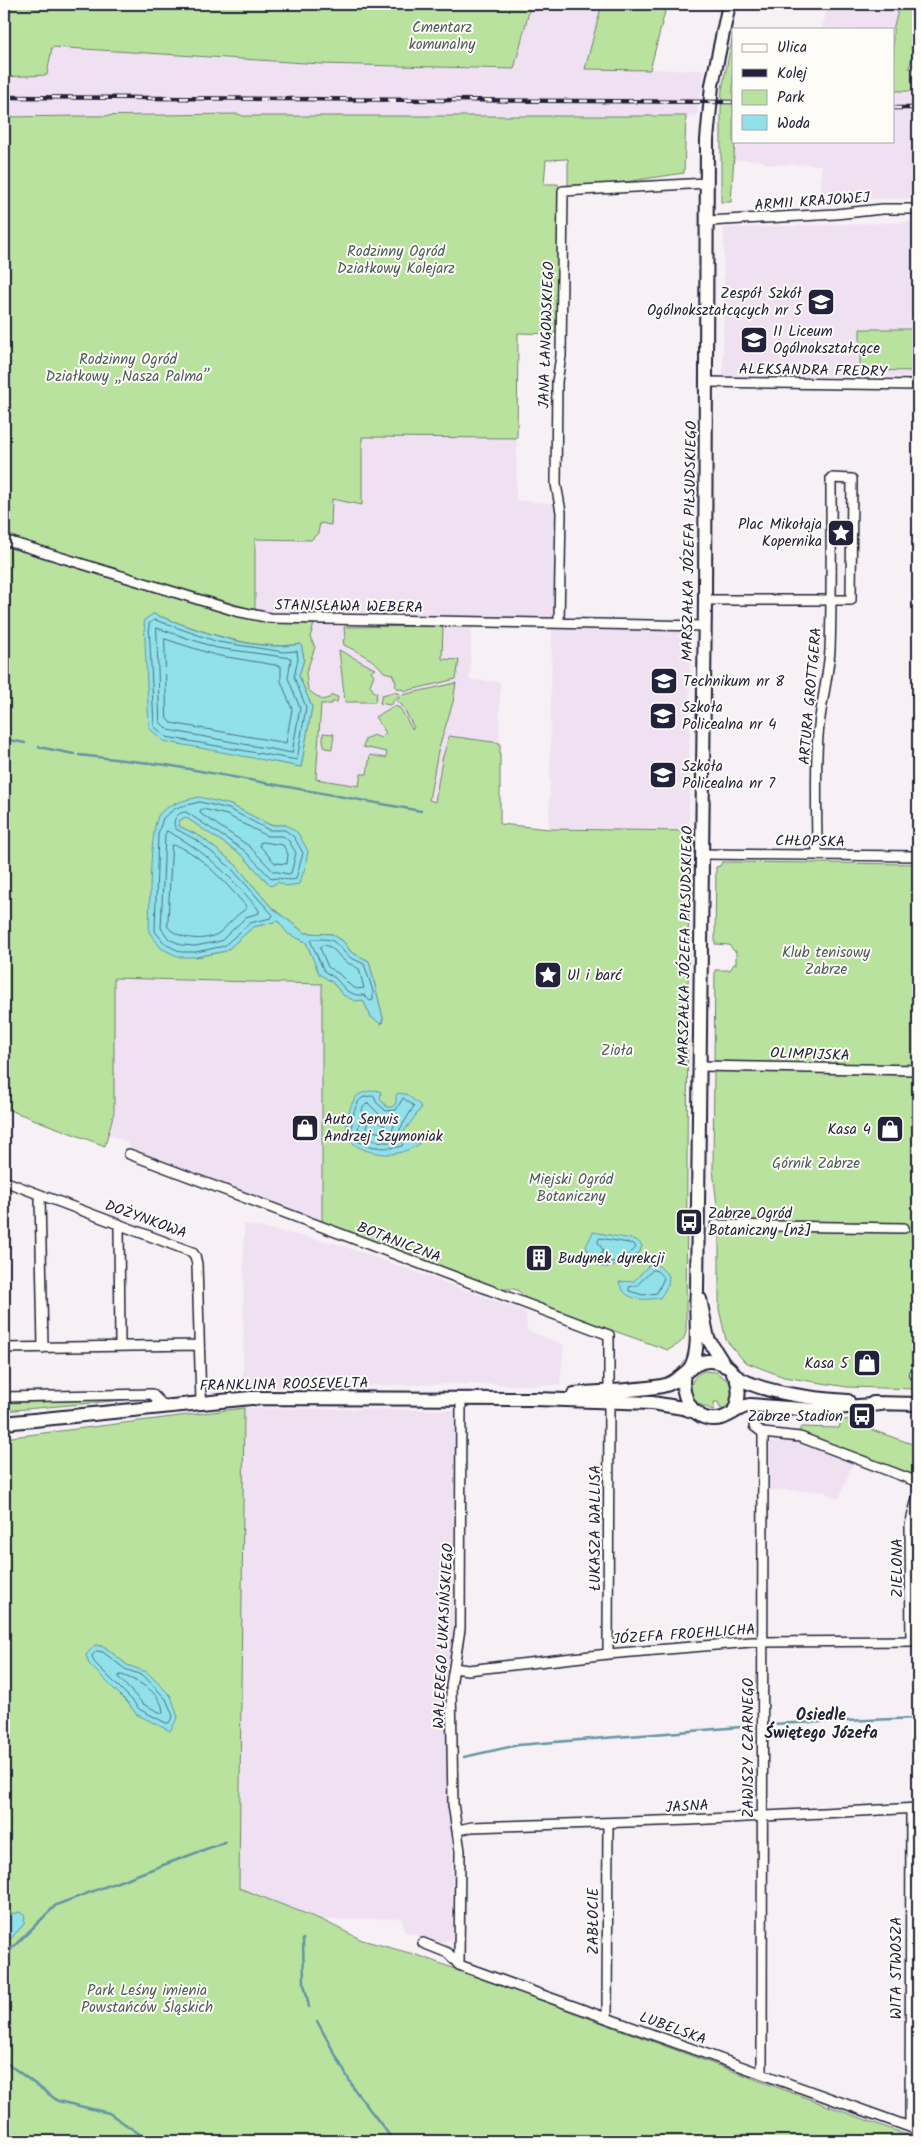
<svg xmlns="http://www.w3.org/2000/svg" width="922" height="2145" viewBox="0 0 922 2145" font-family="Kalam,sans-serif">
	<style>
		.built { fill: #f0e1f2 }
		.green { fill: #b9e29f; stroke: #6e826d; fill-rule: evenodd }
		.water { fill: #90e1e9; stroke: #6495a3 }
		.lines { fill: none; stroke-linecap: round; stroke-linejoin: round }
		.shore { stroke: #4e6e81; stroke-width: 1 }
		.stream { stroke: #6495a3; stroke-width: 2.5 }
		.street-casing { stroke: #22223b; stroke-width: 12 }
		.secondary-casing { stroke: #22223b; stroke-width: 16 }
		.street { stroke: #fdfcf7; stroke-width: 9 }
		.secondary { stroke: #fdfcf7; stroke-width: 12 }
		.rail-casing { stroke: #22223b; stroke-width: 4.5 }
		.rail { stroke: #fdfcf7; stroke-width: 2.5; stroke-dasharray: 8; stroke-linecap: butt }
		.labels { text-anchor: middle; stroke-width: 4; stroke-linejoin: round; paint-order: stroke }
		.park-label { font-size: 15px; fill: #4f5c59; stroke: #fdfcf7 }
		.street-label { font-size: 15px; fill: #22223b; stroke: #fdfcf7 }
		.poi-label { font-size: 15px; fill: #22223b; stroke: #fdfcf7; text-anchor: start }
		.neighbourhood-label { font-size: 16px; font-weight: bold; fill: #22223b; stroke: #fdfcf7 }
	</style>
	<rect width="100%" height="100%" fill="#f7f0f5"/>
	<filter id="ink" filterUnits="userSpaceOnUse"><feTurbulence type="fractalNoise" baseFrequency=".02" numOctaves="2"/><feDisplacementMap in="SourceGraphic" scale="10" xChannelSelector="R" yChannelSelector="G"/><feConvolveMatrix kernelMatrix="1 2 1 2 8 2 1 2 1" color-interpolation-filters="sRGB"/></filter>
	<g filter="url(#ink)">
		<path class="built" d="M 531,4 L 602,4 L 586,69 L 704,70 L 697,116 L 243,116 L 238,114 L 4,117 L 4,77 L 47,75 L 52,47 L 321,64 L 514,69 Z
			M 829,4 L 900,4 L 893,29 L 829,29 L 822,27 Z
			M 918,35 L 918,69 L 908,68 Z
			M 893,91 L 918,91 L 918,199 L 821,198 L 821,165 L 767,164 L 760,160 L 734,160 L 735,141 L 893,141 Z
			M 918,222 L 918,377 L 723,375 L 724,228 Z
			M 362,436 L 517,438 L 516,500 L 557,504 L 557,620 L 255,610 L 255,539 L 311,540 L 320,523 L 331,525 L 331,498 Z
			M 314,624 L 339,627 L 477,625 L 471,631 L 470,680 L 500,682 L 499,824 L 315,783 L 322,700 L 308,691 L 306,673 L 315,647 L 310,637 Z
			M 552,628 L 690,630 L 689,831 L 549,829 Z
			M 114,978 L 322,984 L 322,1225 L 133,1152 L 126,1141 L 109,1135 L 114,1112 Z
			M 244,1224 L 338,1244 L 526,1312 L 527,1330 L 564,1345 L 560,1385 L 451,1384 L 243,1388 Z
			M 244,1408 L 454,1410 L 452,1938 L 440,1943 L 405,1932 L 402,1918 L 322,1920 L 239,1888 Z
			M 793,1440 L 853,1462 L 839,1499 L 825,1493 L 826,1491 L 769,1490 L 770,1442 Z"/>
		<path class="green" d="M 12,4 L 531,4 L 514,69 L 321,64 L 52,47 L 47,75 L 4,77 L 4,42 Z
			M 602,4 L 667,4 L 650,70 L 585,69 Z
			M 900,4 L 918,8 L 918,35 L 909,68 L 918,69 L 918,91 L 893,91 L 893,29 Z
			M 733,35 L 733,141 L 735,141 L 731,202 L 721,202 L 721,111 L 722,89 Z
			M 238,114 L 243,116 L 686,116 L 684,173 L 598,186 L 568,187 L 568,159 L 546,160 L 544,184 L 558,184 L 559,187 L 557,334 L 518,333 L 517,438 L 362,437 L 362,505 L 332,499 L 331,525 L 320,523 L 318,533 L 311,540 L 255,539 L 255,610 L 30,544 L 4,532 L 4,117 Z
			M 860,329 L 918,329 L 918,371 L 860,370 Z
			M 4,546 L 234,616 L 271,623 L 314,624 L 310,637 L 315,647 L 306,673 L 308,690 L 322,700 L 329,698 L 332,695 L 338,697 L 337,702 L 332,702 L 332,704 L 321,704 L 316,779 L 359,786 L 361,774 L 367,774 L 370,755 L 386,758 L 387,752 L 363,747 L 365,739 L 373,735 L 381,738 L 386,733 L 375,717 L 394,706 L 400,708 L 412,729 L 414,728 L 402,705 L 396,701 L 402,695 L 456,683 L 453,702 L 438,751 L 429,800 L 435,802 L 442,760 L 449,736 L 500,743 L 500,824 L 549,829 L 689,831 L 686,1331 C 685,1342 677,1345 668,1350 L 527,1300 C 519,1289 515,1287 502,1290 L 322,1225 L 322,984 L 114,978 L 114,1112 L 105,1146 L 4,1108 ZM 153,614 C 200,630 252,652 301,644 L 304,659 L 299,676 L 312,707 L 301,767 L 270,761 ZM 174,803 L 231,805 L 270,825 L 286,825 L 271,886 L 242,855 L 185,817 L 179,821 L 179,826 L 201,837 L 235,864 L 271,907 L 305,933 L 332,934 L 343,941 L 351,952 L 369,961 L 383,1018 L 382,1024 L 371,1017 L 363,1000 L 343,995 L 332,982 L 320,974 L 306,942 L 289,934 L 278,921 L 253,927 L 226,951 L 196,957 Z
			M 443,626 L 442,659 L 459,660 L 456,679 L 406,691 L 395,687 L 396,682 L 392,674 L 384,672 C 376,660 358,652 344,645 L 343,640 L 345,639 L 344,627 Z
			M 339,650 L 375,669 L 371,671 L 374,675 L 370,685 L 374,692 L 377,693 L 375,702 L 345,702 Z
			M 394,692 L 400,694 L 390,705 L 380,703 L 382,695 Z
			M 323,733 L 334,734 L 332,749 L 325,748 L 323,741 Z
			M 722,862 L 918,864 L 918,1389 L 847,1387 L 784,1377 L 745,1362 L 726,1340 L 719,1309 L 719,1225 L 713,1169 L 715,970 L 730,970 L 734,964 L 736,964 L 736,951 L 734,951 L 729,945 L 715,944 L 716,867 L 720,866 Z
			M 703,1371 L 716,1372 L 734,1385 C 734,1395 733,1402 724,1408 L 720,1408 L 718,1402 L 714,1402 L 714,1409 L 713,1410 L 692,1401 C 689,1387 690,1379 703,1371 Z
			M 99,1400 L 124,1400 L 4,1411 L 4,1403 Z
			M 244,1408 L 239,1888 L 322,1920 L 362,1940 L 417,1955 L 918,2139 L 918,2141 L 4,2141 L 4,1946 L 24,1924 L 11,1914 L 4,1920 L 4,1438 ZM 95,1645 L 105,1647 L 127,1665 L 150,1720 L 136,1713 Z
			M 866,1419 L 866,1428 L 918,1446 L 918,1477 L 798,1433 L 801,1427 L 839,1428 L 841,1420 Z"/>
		<path class="water" d="M 153,614 C 199,630 252,653 301,644 L 304,659 L 299,676 L 312,707 L 301,767 L 163,741 L 149,728 L 144,620 Z
			M 199,797 L 231,805 L 270,825 L 286,825 L 298,833 L 308,851 L 305,868 L 299,884 L 286,886 L 278,882 L 271,886 L 242,855 L 185,817 L 179,821 L 179,826 L 201,837 L 235,864 L 271,907 L 305,933 L 332,934 L 343,941 L 351,952 L 369,961 L 383,1018 L 381,1024 L 371,1017 L 363,1000 L 355,1001 L 343,995 L 332,982 L 319,974 L 306,942 L 288,934 L 278,921 L 253,927 L 226,951 L 196,957 L 179,957 L 161,948 L 149,932 C 150,912 149,825 160,813 C 171,803 185,800 199,797 Z
			M 376,1090 L 381,1092 L 380,1099 L 387,1107 L 392,1107 L 396,1103 L 396,1095 L 398,1093 L 406,1094 L 420,1105 L 421,1108 L 403,1133 L 405,1138 L 419,1143 L 418,1145 C 411,1149 401,1153 392,1154 C 379,1155 353,1150 348,1136 C 344,1126 350,1102 357,1096 C 362,1092 370,1091 376,1090 Z
			M 593,1232 L 636,1240 L 642,1245 L 640,1252 C 619,1266 596,1280 586,1246 Z
			M 650,1264 L 659,1266 L 669,1276 L 668,1285 L 660,1298 C 643,1300 625,1302 619,1282 L 634,1281 Z
			M 95,1645 L 105,1647 L 127,1665 L 147,1672 L 171,1696 L 178,1717 L 170,1731 L 136,1714 L 128,1703 L 89,1664 L 86,1655 Z
			M 20,1912 L 25,1916 L 24,1924 L 4,1946 L 4,1920 L 11,1914 Z"/>
		<g class="lines">
			<path class="shore" d="M 155,620 L 218,642 L 284,652 L 297,651 L 298,659 L 294,677 L 306,707 L 297,760 L 166,737 L 154,726 L 149,624 Z
				M 157,628 L 217,648 L 291,658 L 288,678 L 300,708 L 292,753 L 168,730 L 160,722 Z
				M 165,639 L 215,655 L 281,666 L 281,681 L 292,709 L 286,743 L 171,723 L 167,719 Z
				M 200,802 L 229,809 L 269,830 L 285,830 L 294,837 L 303,853 L 296,879 C 287,882 280,876 272,879 L 245,851 L 186,812 C 177,812 171,821 176,829 L 198,841 L 231,868 L 273,915 L 271,918 L 250,923 L 224,946 L 196,952 L 181,952 L 165,944 L 155,931 L 158,834 L 163,818 L 176,808 Z
				M 203,809 L 227,815 L 267,836 L 283,836 L 289,841 L 296,853 L 291,873 L 288,874 L 273,871 L 249,846 L 201,814 L 200,811 Z
				M 167,831 C 206,851 230,876 259,910 L 259,913 L 246,917 L 221,941 L 195,946 L 182,945 L 169,939 L 161,928 L 165,835 Z
				M 263,842 L 283,845 L 288,854 L 287,864 L 275,863 L 260,846 L 260,843 Z
				M 172,845 C 194,846 232,890 246,906 L 246,909 C 235,915 228,926 219,933 C 205,942 179,940 168,927 Z
				M 313,939 C 336,939 331,939 347,955 C 351,959 359,961 364,964 L 373,991 L 373,1000 L 370,1001 L 364,995 L 356,995 L 347,991 L 335,978 L 324,971 L 311,942 Z
				M 323,945 C 335,946 336,955 345,961 C 349,964 355,966 359,969 L 364,988 L 357,989 L 351,986 L 339,974 L 328,967 L 320,948 Z
				M 374,1096 L 376,1102 L 386,1111 L 396,1110 L 403,1098 L 414,1106 L 399,1131 L 403,1144 L 402,1146 C 390,1150 360,1148 353,1136 C 349,1128 354,1103 362,1098 C 366,1096 370,1096 374,1096 Z
				M 368,1103 L 381,1116 L 396,1119 L 392,1131 L 393,1142 C 385,1143 362,1140 359,1132 C 357,1128 360,1121 361,1116 C 362,1110 362,1106 368,1103 Z
				M 371,1118 L 385,1126 L 384,1134 L 366,1129 L 368,1119 Z
				M 600,1238 L 634,1244 L 636,1248 C 627,1256 611,1268 600,1259 L 603,1250 L 598,1242 Z
				M 653,1270 L 657,1271 L 664,1278 L 657,1293 L 643,1295 L 629,1291 L 629,1287 L 637,1285 Z
				M 97,1651 L 103,1652 L 125,1669 L 144,1676 L 166,1699 L 173,1716 L 169,1723 L 166,1723 L 139,1709 L 132,1700 L 94,1662 L 92,1656 Z
				M 122,1675 C 138,1681 163,1693 163,1713 L 161,1713 L 143,1704 L 119,1678 L 119,1676 Z"/>
			<path class="stream" d="M 4,739 L 25,743
				M 39,747 L 74,754
				M 79,755 L 167,765 L 421,811
				M 770,1724 L 918,1718
				M 464,1757 L 518,1745 L 753,1726
				M 303,1939 L 304,1983 L 309,2007
				M 4,1956 L 56,1905 L 225,1842
				M 317,2021 L 354,2089 L 390,2136
				M 4,2061 L 58,2101 L 109,2113 L 141,2135"/>
			<g class="street-casing">
				<path id="street" d="M 708,221 L 836,214 L 882,209 L 918,209
					M 707,382 L 918,385
					M 4,540 L 236,611 L 270,618 L 705,626
					M 705,600 L 711,600 C 758,600 804,600 851,600 L 852,479 L 831,478 C 831,535 832,593 830,650 C 828,679 820,707 818,736 C 815,775 817,815 817,854
					M 559,623 L 561,512 L 556,484 L 557,382 L 561,356 L 563,191 L 707,183
					M 702,854 L 918,856
					M 700,1066 L 918,1070
					M 129,1154 L 609,1335 L 609,1390
					M 4,1181 L 192,1252 L 195,1256 L 197,1264 L 201,1402
					M 40,1195 L 43,1348
					M 119,1224 L 120,1345
					M 715,1225 L 904,1228
					M 4,1348 L 198,1345
					M 914,1374 L 918,1374
					M 4,1397 L 152,1394 L 163,1405
					M 754,1426 L 763,1433 L 762,2074
					M 763,1433 L 800,1437 L 918,1482
					M 911,1641 L 910,1525 L 918,1495
					M 608,1654 L 609,1402
					M 454,1668 L 468,1670 L 608,1654 L 751,1642 L 918,1641
					M 458,1830 L 472,1827 L 690,1820 L 918,1808
					M 423,1943 L 448,1953 L 459,1965 L 918,2130
					M 459,1965 L 460,1851 L 453,1804 L 451,1686 L 460,1629 L 461,1399
					M 607,2018 L 608,1823
					M 910,2127 L 911,1809"/>
			</g>
			<g class="secondary-casing">
				<path id="secondary" d="M 700,1299 L 708,1339 L 725,1366
					M 690,1368 C 702,1349 694,1315 697,1291 L 705,600 L 707,140 L 712,85 L 729,4
					M 684,1374 C 679,1397 695,1425 722,1418 C 732,1415 739,1407 750,1405 L 814,1410 L 881,1404
					M 733,1374 C 757,1393 818,1399 848,1401
					M 574,1394 C 603,1391 633,1391 662,1386 C 681,1383 690,1361 709,1361 C 738,1361 745,1392 733,1413
					M 873,1403 L 918,1404
					M 4,1423 L 251,1398 L 536,1399 L 652,1403 L 683,1408 L 698,1413"/>
			</g>
			<use href="#street" class="street"/>
			<use href="#secondary" class="secondary"/>
			<g class="rail-casing">
				<path id="rail" d="M 4,97 L 733,102
					M 893,108 L 918,108"/>
			</g>
			<use href="#rail" class="rail"/>
		</g>
	</g>
	<defs>
		<g id="school-square" transform="scale(1.4375)"><rect x="-9" y="-9" width="18" height="18" rx="4" fill="#22223b" stroke="#fdfcf7"/><path d="M0-5L7-2L0 1L-7-2ZM-4 1L0 2.5L4 1V4Q0 6-4 4Z" fill="#fff"/></g>
		<g id="sight-square" transform="scale(1.4375)"><rect x="-9" y="-9" width="18" height="18" rx="4" fill="#22223b" stroke="#fdfcf7"/><path d="M0-6L1.8-2.2L6-1.7L2.9 1.2L3.7 5.4L0 3.3L-3.7 5.4L-2.9 1.2L-6-1.7L-1.8-2.2Z" fill="#fff"/></g>
		<g id="shop-square" transform="scale(1.4375)"><rect x="-9" y="-9" width="18" height="18" rx="4" fill="#22223b" stroke="#fdfcf7"/><path d="M-5-2.5h2.3a2.7 3.5 0 0 1 5.4 0H5L5.5 6h-11ZM-1.5-2.5h3a1.5 2.3 0 0 0-3 0Z" fill="#fff"/></g>
		<g id="bus-square" transform="scale(1.4375)"><rect x="-9" y="-9" width="18" height="18" rx="4" fill="#22223b" stroke="#fdfcf7"/><path d="M-5-6H5V4H4V6H2V4H-2V6H-4V4H-5ZM-3.5-4V0h7V-4ZM-3.5 1.2v1.5H-2V1.2ZM2 1.2v1.5H3.5V1.2Z" fill="#fff"/></g>
		<g id="building-square" transform="scale(1.4375)"><rect x="-9" y="-9" width="18" height="18" rx="4" fill="#22223b" stroke="#fdfcf7"/><path d="M-4-6H4V6H1V3H-1V6H-4ZM-2.5-4.3h1.7v1.8h-1.7ZM.8-4.3h1.7v1.8H.8ZM-2.5-1h1.7V.8h-1.7ZM.8-1h1.7V.8H.8Z" fill="#fff"/></g>
	</defs>
	<g fill-rule="evenodd">
		<use href="#school-square" x="821" y="302"/>
		<use href="#school-square" x="754" y="340"/>
		<use href="#sight-square" x="841" y="533"/>
		<use href="#school-square" x="664" y="681"/>
		<use href="#school-square" x="663" y="716"/>
		<use href="#school-square" x="663" y="775"/>
		<use href="#sight-square" x="548" y="975"/>
		<use href="#shop-square" x="305" y="1128"/>
		<use href="#shop-square" x="890" y="1129"/>
		<use href="#bus-square" x="689" y="1222"/>
		<use href="#building-square" x="539" y="1258"/>
		<use href="#shop-square" x="867" y="1363"/>
		<use href="#bus-square" x="862" y="1416"/>
	</g>
	<g class="labels">
		<g class="park-label">
			<text x="442" y="32">Cmentarz<tspan x="442" dy="17">komunalny</tspan></text>
			<text x="396" y="256">Rodzinny Ogród<tspan x="396" dy="17">Działkowy Kolejarz</tspan></text>
			<text x="128" y="364">Rodzinny Ogród<tspan x="128" dy="17">Działkowy „Nasza Palma”</tspan></text>
			<text x="826" y="957">Klub tenisowy<tspan x="826" dy="17">Zabrze</tspan></text>
			<text x="617" y="1055">Zioła</text>
			<text x="816" y="1168">Górnik Zabrze</text>
			<text x="571" y="1184">Miejski Ogród<tspan x="571" dy="17">Botaniczny</tspan></text>
			<text x="147" y="1995">Park Leśny imienia<tspan x="147" dy="17">Powstańców Śląskich</tspan></text>
		</g>
		<g class="street-label">
			<text transform="translate(812 201) rotate(-4)" y="5">ARMII KRAJOWEJ</text>
			<text transform="translate(546 335) rotate(-88)" y="5">JANA ŁANGOWSKIEGO</text>
			<text transform="translate(813 370) rotate(1)" y="5">ALEKSANDRA FREDRY</text>
			<text transform="translate(689 541) rotate(-89)" y="5">MARSZAŁKA JÓZEFA PIŁSUDSKIEGO</text>
			<text transform="translate(349 606) rotate(1)" y="5">STANISŁAWA WEBERA</text>
			<text transform="translate(810 696) rotate(-85)" y="5">ARTURA GROTTGERA</text>
			<text transform="translate(810 841) rotate(1)" y="5">CHŁOPSKA</text>
			<text transform="translate(685 946) rotate(-89)" y="5">MARSZAŁKA JÓZEFA PIŁSUDSKIEGO</text>
			<text transform="translate(810 1054) rotate(2)" y="5">OLIMPIJSKA</text>
			<text transform="translate(146 1219) rotate(20)" y="5">DOŻYNKOWA</text>
			<text transform="translate(399 1242) rotate(21)" y="5">BOTANICZNA</text>
			<text transform="translate(284 1384) rotate(-1)" y="5">FRANKLINA ROOSEVELTA</text>
			<text transform="translate(595 1528) rotate(-90)" y="5">ŁUKASZA WALLISA</text>
			<text transform="translate(897 1568) rotate(-90)" y="5">ZIELONA</text>
			<text transform="translate(684 1634) rotate(-4)" y="5">JÓZEFA FROEHLICHA</text>
			<text transform="translate(443 1636) rotate(-87)" y="5">WALEREGO ŁUKASIŃSKIEGO</text>
			<text transform="translate(748 1748) rotate(-90)" y="5">ZAWISZY CZARNEGO</text>
			<text transform="translate(687 1806) rotate(-3)" y="5">JASNA</text>
			<text transform="translate(593 1921) rotate(-90)" y="5">ZABŁOCIE</text>
			<text transform="translate(896 1968) rotate(-90)" y="5">WITA STWOSZA</text>
			<text transform="translate(673 2028) rotate(20)" y="5">LUBELSKA</text>
		</g>
		<g class="poi-label">
			<text x="802" y="298" text-anchor="end">Zespół Szkół<tspan x="802" dy="17">Ogólnokształcących nr 5</tspan></text>
			<text x="773" y="336">II Liceum<tspan x="773" dy="17">Ogólnokształcące</tspan></text>
			<text x="822" y="529" text-anchor="end">Plac Mikołaja<tspan x="822" dy="17">Kopernika</tspan></text>
			<text x="683" y="686">Technikum nr 8</text>
			<text x="682" y="712">Szkoła<tspan x="682" dy="17">Policealna nr 4</tspan></text>
			<text x="682" y="771">Szkoła<tspan x="682" dy="17">Policealna nr 7</tspan></text>
			<text x="567" y="980">Ul i barć</text>
			<text x="324" y="1124">Auto Serwis<tspan x="324" dy="17">Andrzej Szymoniak</tspan></text>
			<text x="871" y="1134" text-anchor="end">Kasa 4</text>
			<text x="708" y="1218">Zabrze Ogród<tspan x="708" dy="17">Botaniczny [nż]</tspan></text>
			<text x="558" y="1263">Budynek dyrekcji</text>
			<text x="848" y="1368" text-anchor="end">Kasa 5</text>
			<text x="843" y="1421" text-anchor="end">Zabrze Stadion</text>
		</g>
		<g class="neighbourhood-label">
			<text x="821" y="1720">Osiedle<tspan x="821" dy="18">Świętego Józefa</tspan></text>
		</g>
	</g>
	<rect width="922" height="2145" fill="none" stroke="#fdfcf7" stroke-width="20"/>
	<rect x="10" y="10" width="902" height="2125" fill="none" stroke="#22223b" stroke-width="2" filter="url(#ink)"/>
	<rect x="732" y="28" width="162" height="115" fill="#fdfcf7" stroke="#a5a5ac"/>
	<rect x="742" y="44" width="25" height="8" fill="#fdfcf7" stroke="#a5a5ac"/>
	<text x="777" y="52" font-size="15" fill="#22223b">Ulica</text>
	<rect x="742" y="69" width="25" height="8" fill="#22223b" stroke="#a5a5ac"/>
	<text x="777" y="78" font-size="15" fill="#22223b">Kolej</text>
	<rect x="742" y="90" width="25" height="15" fill="#b9e29f" stroke="#a5a5ac"/>
	<text x="777" y="102" font-size="15" fill="#22223b">Park</text>
	<rect x="742" y="115" width="25" height="15" fill="#90e1e9" stroke="#a5a5ac"/>
	<text x="777" y="128" font-size="15" fill="#22223b">Woda</text>
</svg>
